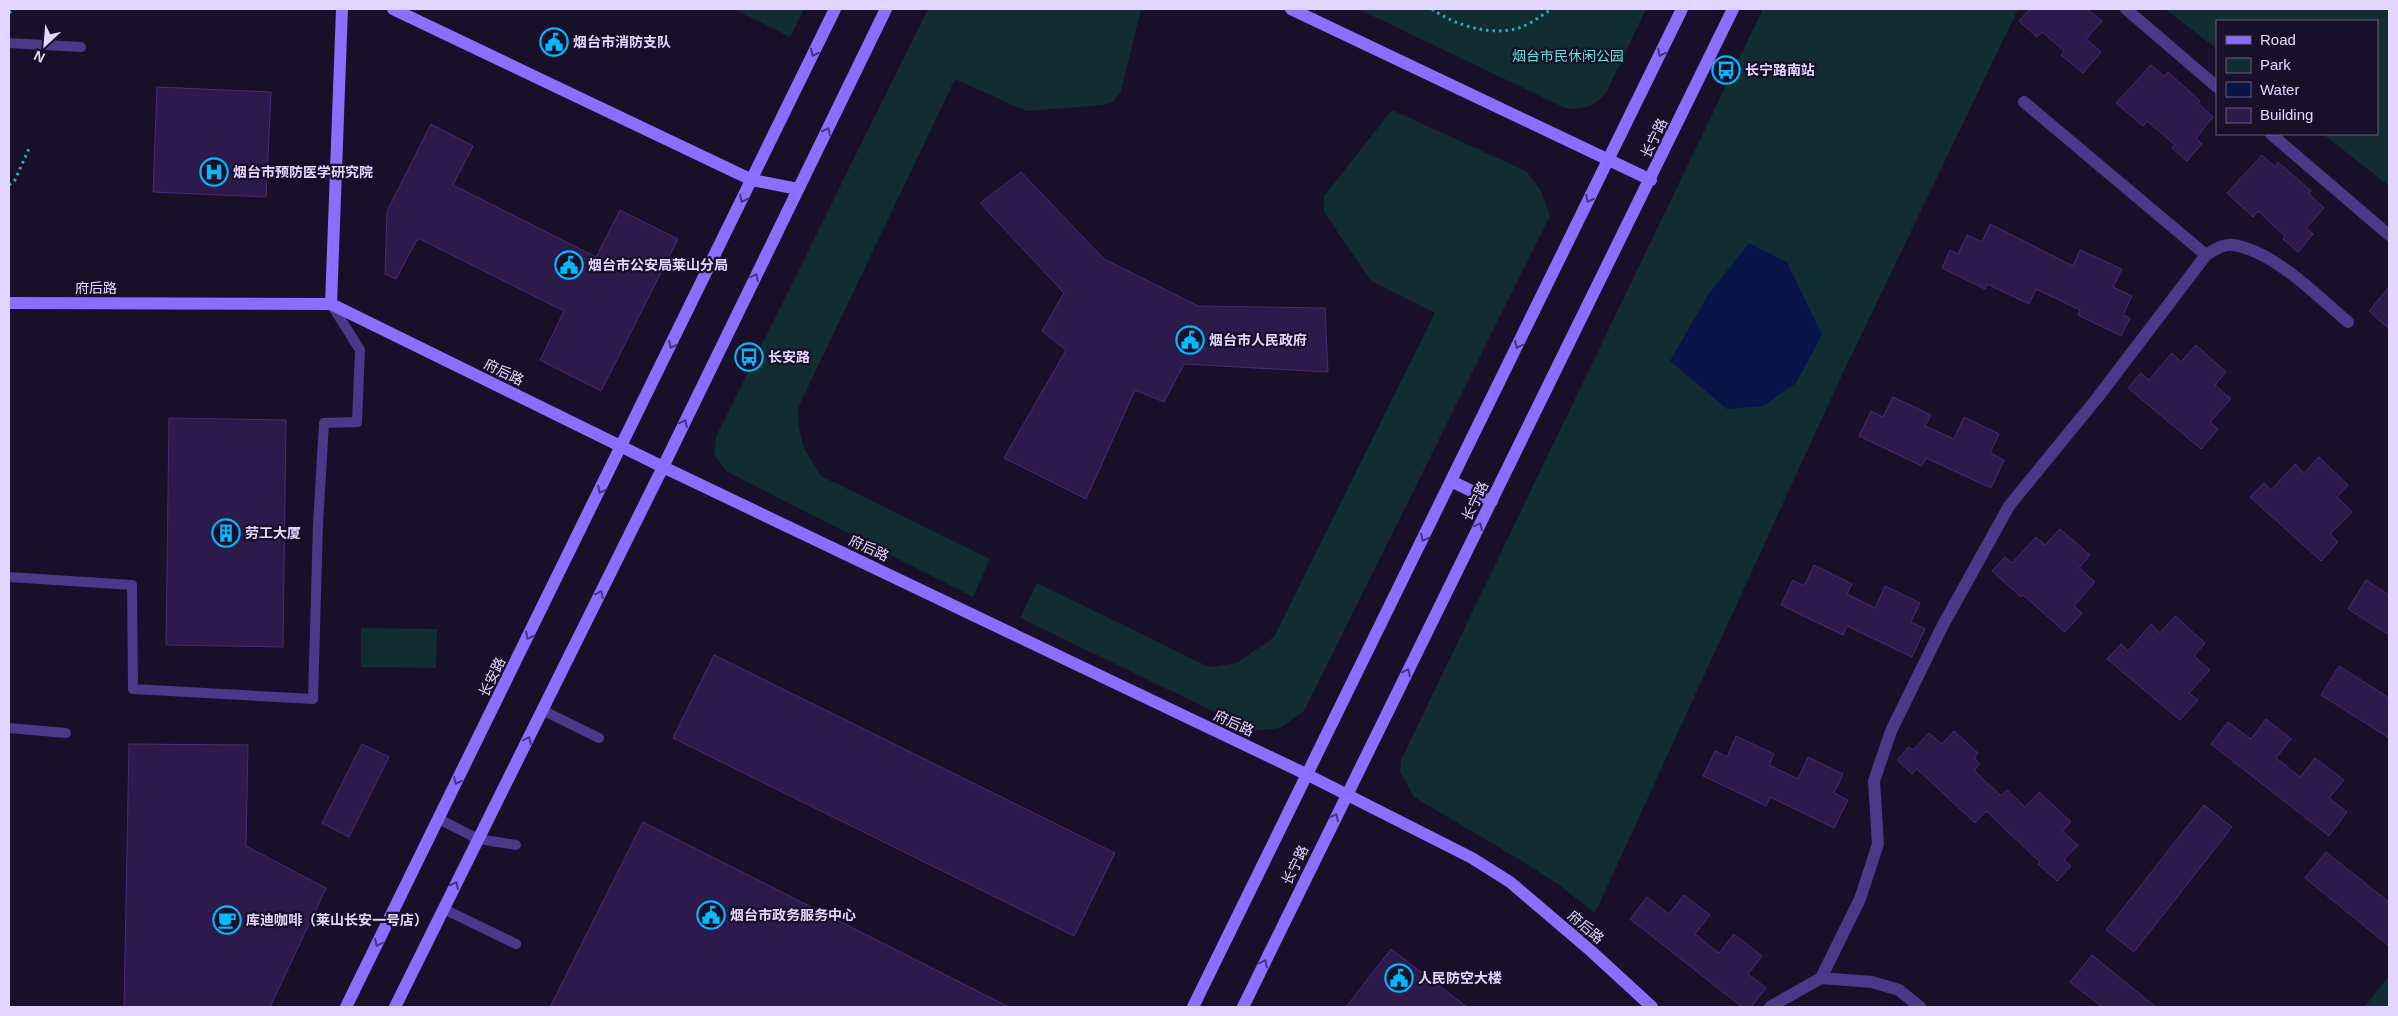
<svg xmlns="http://www.w3.org/2000/svg" width="2398" height="1016" viewBox="0 0 2398 1016" font-family="Arial,'Noto Sans SC',sans-serif">
	<style>
		.green { fill: #122d32 }
		.water { fill: #081447 }
		.building { fill: #2c1a4a; stroke: #482b76 }
		.lines { fill: none; stroke-linecap: round; stroke-linejoin: round }
		.path { stroke: #2bacbe; stroke-width: 3; stroke-dasharray: 2.5 4; stroke-linecap: butt }
		.lane { stroke: #4a3889; stroke-width: 10 }
		.street { stroke: #4a3889; stroke-width: 12 }
		.secondary { stroke: #8b6dff; stroke-width: 12 }
		.oneway { stroke: #46357e }
		.labels { text-anchor: middle; stroke-width: 4.5; stroke-linejoin: round; paint-order: stroke }
		.poi-label { font-size: 14px; font-weight: bold; fill: #e2d6ff; stroke: #180f28; text-anchor: start }
		.park-label { font-size: 14px; fill: #5de4db; stroke: #180f28 }
		.street-label { font-size: 14px; fill: #e2d6ff; stroke: #180f28 }
	</style>
	<rect width="100%" height="100%" fill="#180f28"/>
	<path class="green" d="M 734,9 L 804,9 L 790,37 Z
		M 928,9 L 1141,9 L 1121,91 L 1113,102 L 1104,105 L 1026,111 L 955,79 L 798,408 L 799,428 L 804,448 L 821,476 L 990,559 L 973,597 L 726,471 L 714,454 L 716,437 Z
		M 1358,9 L 1646,9 L 1607,91 C 1596,106 1583,111 1565,108 Z
		M 1763,9 L 2018,9 L 1841,377 L 1595,913 L 1558,884 L 1517,858 L 1414,797 L 1400,772 L 1401,760 Z
		M 2165,9 L 2389,9 L 2389,186 L 2323,134 L 2377,134 L 2377,21 L 2217,21 L 2217,49 Z
		M 1392,110 L 1526,171 L 1541,191 L 1550,216 L 1304,711 L 1280,728 L 1254,731 L 1020,618 L 1037,583 L 1209,667 L 1237,663 L 1274,637 L 1435,313 L 1371,281 L 1324,212 L 1324,196 Z
		M 361,628 L 437,629 L 436,668 L 361,667 Z
		M 2389,976 L 2389,1007 L 2364,1007 Z"/>
	<path class="water" d="M 1749,243 L 1787,262 L 1822,335 L 1796,383 L 1763,406 L 1727,409 L 1670,361 L 1708,295 Z"/>
	<path class="building" d="M 2030,9 L 2087,9 L 2102,21 L 2086,39 L 2101,52 L 2083,73 L 2061,55 L 2064,51 L 2042,32 L 2037,37 L 2019,21 Z
		M 2151,65 L 2164,76 L 2168,72 L 2200,101 L 2198,103 L 2213,117 L 2196,138 L 2202,144 L 2187,161 L 2172,148 L 2175,145 L 2147,121 L 2143,126 L 2116,103 Z
		M 157,87 L 271,92 L 266,197 L 153,192 Z
		M 431,124 L 473,146 L 453,185 L 596,257 L 620,210 L 678,239 L 601,391 L 540,360 L 564,311 L 418,238 L 396,279 L 385,274 L 387,211 Z
		M 2262,155 L 2275,167 L 2278,162 L 2311,191 L 2309,194 L 2324,208 L 2306,228 L 2313,234 L 2298,252 L 2283,239 L 2285,236 L 2258,211 L 2253,217 L 2227,193 Z
		M 1021,172 L 1104,259 L 1198,306 L 1325,308 L 1328,372 L 1184,364 L 1164,402 L 1135,390 L 1086,499 L 1004,458 L 1066,350 L 1042,331 L 1064,293 L 980,203 Z
		M 1990,224 L 2073,266 L 2080,250 L 2122,269 L 2113,287 L 2132,296 L 2123,315 L 2130,318 L 2121,336 L 2078,315 L 2080,310 L 2036,289 L 2029,304 L 1987,284 L 1985,289 L 1942,268 L 1950,250 L 1958,254 L 1967,235 L 1982,242 Z
		M 2389,287 L 2389,329 L 2369,311 Z
		M 2196,345 L 2226,372 L 2215,385 L 2231,399 L 2210,422 L 2218,429 L 2201,449 L 2128,388 L 2141,373 L 2149,380 L 2172,353 L 2181,362 Z
		M 1893,397 L 1931,415 L 1925,426 L 1954,439 L 1964,417 L 1999,434 L 1990,453 L 2004,460 L 1991,488 L 1926,458 L 1922,466 L 1859,436 L 1871,411 L 1883,417 Z
		M 169,418 L 286,420 L 283,647 L 166,645 Z
		M 2319,457 L 2348,485 L 2337,497 L 2352,512 L 2330,534 L 2338,542 L 2321,561 L 2250,497 L 2264,483 L 2271,490 L 2295,464 L 2304,473 Z
		M 2060,529 L 2090,555 L 2079,568 L 2095,582 L 2074,606 L 2082,613 L 2065,632 L 2023,595 L 2021,597 L 1992,571 L 2005,557 L 2012,563 L 2036,537 L 2045,545 Z
		M 1814,565 L 1852,584 L 1847,594 L 1875,608 L 1885,586 L 1920,603 L 1911,622 L 1925,629 L 1912,657 L 1847,626 L 1843,635 L 1781,605 L 1793,580 L 1804,586 Z
		M 2366,580 L 2389,595 L 2389,635 L 2348,609 Z
		M 2175,616 L 2205,643 L 2194,656 L 2210,670 L 2189,693 L 2198,700 L 2180,720 L 2107,659 L 2121,644 L 2128,651 L 2151,624 L 2160,633 Z
		M 714,655 L 1115,853 L 1074,936 L 673,738 Z
		M 2339,666 L 2389,698 L 2389,738 L 2321,695 Z
		M 2266,719 L 2291,739 L 2276,758 L 2300,777 L 2315,758 L 2344,780 L 2329,798 L 2347,812 L 2329,836 L 2211,744 L 2228,722 L 2251,739 Z
		M 1954,731 L 1978,753 L 1974,758 L 1980,764 L 1974,770 L 2001,796 L 2007,790 L 2025,807 L 2039,792 L 2071,822 L 2062,831 L 2078,845 L 2064,860 L 2071,866 L 2057,881 L 2038,864 L 2040,862 L 1986,811 L 1975,823 L 1917,769 L 1912,774 L 1897,760 L 1909,747 L 1913,750 L 1929,733 L 1942,744 Z
		M 1736,736 L 1774,754 L 1769,765 L 1798,779 L 1808,757 L 1843,774 L 1834,793 L 1848,800 L 1834,828 L 1770,797 L 1766,806 L 1703,776 L 1715,751 L 1727,757 Z
		M 129,744 L 248,745 L 246,846 L 326,888 L 270,1007 L 124,1007 Z
		M 362,744 L 389,757 L 349,837 L 322,823 Z
		M 2204,805 L 2232,827 L 2134,952 L 2106,930 Z
		M 643,822 L 1009,1007 L 550,1007 Z
		M 2326,852 L 2389,902 L 2389,946 L 2305,878 Z
		M 1684,895 L 1710,915 L 1695,934 L 1719,953 L 1734,934 L 1762,956 L 1748,974 L 1766,988 L 1751,1007 L 1742,1007 L 1630,919 L 1647,897 L 1669,914 Z
		M 1391,949 L 1467,1007 L 1346,1007 Z
		M 2092,955 L 2156,1007 L 2102,1007 L 2070,982 Z"/>
	<g class="lines">
		<path class="path" d="M 1432,9 C 1453,24 1484,34 1510,30 C 1526,28 1539,17 1552,9
			M 9,13 L 15,9
			M 9,185 L 15,180 L 30,146"/>
		<path class="lane" d="M 9,43 L 81,47
			M 9,577 L 132,585 L 133,689 L 313,699 L 318,524 L 324,423 L 357,422 L 360,350 L 331,304
			M 542,710 L 599,738
			M 9,728 L 66,733
			M 439,819 L 478,839 L 516,845
			M 444,909 L 516,944"/>
		<path class="street" d="M 2126,9 L 2217,87
			M 2024,102 L 2206,255 C 2214,250 2224,243 2234,245 C 2275,252 2317,296 2348,322
			M 2271,134 L 2389,235
			M 1821,978 L 1860,899 L 1878,844 L 1874,781 L 1891,731 L 1943,625 L 2009,506 L 2098,397 L 2206,255
			M 1770,1007 L 1821,978 L 1872,982 L 1899,990 L 1920,1007"/>
		<path class="secondary" d="M 393,9 L 752,180 L 798,189
			M 1291,9 L 1651,180
			M 9,303 L 331,304 L 663,467 L 1308,775 L 1472,858 L 1510,882 L 1591,951 L 1652,1007
			M 331,304 L 342,9
			M 1451,481 L 1492,501
			M 346,1007 L 835,9
			M 395,1007 L 663,467 L 886,9
			M 1193,1007 L 1682,9
			M 1243,1007 L 1733,9"/>
	</g>
	<defs><path id="oneway-chevron" d="M-2-3.5L2.5 0L-2 3.5" fill="none" stroke-width="1.6" stroke-linecap="round" stroke-linejoin="round" transform="scale(1.25)"/></defs>
	<g class="oneway">
		<use href="#oneway-chevron" transform="translate(814 53) rotate(116)"/>
		<use href="#oneway-chevron" transform="translate(1661 53) rotate(116)"/>
		<use href="#oneway-chevron" transform="translate(827 131) rotate(-64)"/>
		<use href="#oneway-chevron" transform="translate(743 199) rotate(116)"/>
		<use href="#oneway-chevron" transform="translate(1589 199) rotate(116)"/>
		<use href="#oneway-chevron" transform="translate(755 277) rotate(-64)"/>
		<use href="#oneway-chevron" transform="translate(672 345) rotate(116)"/>
		<use href="#oneway-chevron" transform="translate(1518 345) rotate(116)"/>
		<use href="#oneway-chevron" transform="translate(684 423) rotate(-64)"/>
		<use href="#oneway-chevron" transform="translate(601 490) rotate(116)"/>
		<use href="#oneway-chevron" transform="translate(1479 526) rotate(-64)"/>
		<use href="#oneway-chevron" transform="translate(1424 538) rotate(116)"/>
		<use href="#oneway-chevron" transform="translate(600 594) rotate(-64)"/>
		<use href="#oneway-chevron" transform="translate(529 636) rotate(116)"/>
		<use href="#oneway-chevron" transform="translate(1407 672) rotate(-64)"/>
		<use href="#oneway-chevron" transform="translate(528 740) rotate(-64)"/>
		<use href="#oneway-chevron" transform="translate(457 781) rotate(116)"/>
		<use href="#oneway-chevron" transform="translate(1335 817) rotate(-64)"/>
		<use href="#oneway-chevron" transform="translate(455 885) rotate(-64)"/>
		<use href="#oneway-chevron" transform="translate(378 943) rotate(116)"/>
		<use href="#oneway-chevron" transform="translate(1264 963) rotate(-64)"/>
	</g>
	<defs>
		<g id="civic-ring" transform="scale(1.4375)"><circle r="9.5" fill="#180f28" stroke="#02b8ff" stroke-width="1.5"/><path d="M-.6-6.5H3V-4.5H.6V-3L4-1V1h2V6H-6V1h2V-1L-.6-3ZM-1.2 2.5V6h2.4V2.5Z" fill="#02b8ff"/></g>
		<g id="bus-ring" transform="scale(1.4375)"><circle r="9.5" fill="#180f28" stroke="#02b8ff" stroke-width="1.5"/><path d="M-5-6H5V4H4V6H2V4H-2V6H-4V4H-5ZM-3.5-4V0h7V-4ZM-3.5 1.2v1.5H-2V1.2ZM2 1.2v1.5H3.5V1.2Z" fill="#02b8ff"/></g>
		<g id="hospital-ring" transform="scale(1.4375)"><circle r="9.5" fill="#180f28" stroke="#02b8ff" stroke-width="1.5"/><path d="M-5-5h3v3.5h4V-5h3V5h-3V1.5h-4V5h-3Z" fill="#02b8ff"/></g>
		<g id="building-ring" transform="scale(1.4375)"><circle r="9.5" fill="#180f28" stroke="#02b8ff" stroke-width="1.5"/><path d="M-4-6H4V6H1V3H-1V6H-4ZM-2.5-4.3h1.7v1.8h-1.7ZM.8-4.3h1.7v1.8H.8ZM-2.5-1h1.7V.8h-1.7ZM.8-1h1.7V.8H.8Z" fill="#02b8ff"/></g>
		<g id="cafe-ring" transform="scale(1.4375)"><circle r="9.5" fill="#180f28" stroke="#02b8ff" stroke-width="1.5"/><path d="M-5.5-4.5H6V0H3Q3 3.5 0 3.5H-2.5Q-5.5 3.5-5.5 0ZM3-3.2v2h1.7v-2ZM-6 4.5H4V6H-6Z" fill="#02b8ff"/></g>
	</defs>
	<g fill-rule="evenodd">
		<use href="#civic-ring" x="554" y="42"/>
		<use href="#bus-ring" x="1726" y="70"/>
		<use href="#hospital-ring" x="214" y="172"/>
		<use href="#civic-ring" x="569" y="265"/>
		<use href="#civic-ring" x="1190" y="340"/>
		<use href="#bus-ring" x="749" y="357"/>
		<use href="#building-ring" x="226" y="533"/>
		<use href="#civic-ring" x="711" y="915"/>
		<use href="#cafe-ring" x="227" y="920"/>
		<use href="#civic-ring" x="1399" y="978"/>
	</g>
	<g class="labels">
		<g class="poi-label">
			<text x="573" y="47">烟台市消防支队</text>
			<text x="1745" y="75">长宁路南站</text>
			<text x="233" y="177">烟台市预防医学研究院</text>
			<text x="588" y="270">烟台市公安局莱山分局</text>
			<text x="1209" y="345">烟台市人民政府</text>
			<text x="768" y="362">长安路</text>
			<text x="245" y="538">劳工大厦</text>
			<text x="730" y="920">烟台市政务服务中心</text>
			<text x="246" y="925">库迪咖啡（莱山长安一号店）</text>
			<text x="1418" y="983">人民防空大楼</text>
		</g>
		<g class="park-label">
			<text x="1568" y="61">烟台市民休闲公园</text>
		</g>
		<g class="street-label">
			<text transform="translate(1654 138) rotate(-64)" y="5">长宁路</text>
			<text x="96" y="293">府后路</text>
			<text transform="translate(504 372) rotate(26)" y="5">府后路</text>
			<text transform="translate(1475 501) rotate(-64)" y="5">长宁路</text>
			<text transform="translate(869 548) rotate(25)" y="5">府后路</text>
			<text transform="translate(492 677) rotate(-64)" y="5">长安路</text>
			<text transform="translate(1234 723) rotate(25)" y="5">府后路</text>
			<text transform="translate(1295 865) rotate(-64)" y="5">长宁路</text>
			<text transform="translate(1586 927) rotate(41)" y="5">府后路</text>
		</g>
	</g>
	<rect width="2398" height="1016" fill="none" stroke="#e2d6ff" stroke-width="20"/>
	<rect x="2216" y="20" width="162" height="115" fill="#180f28" stroke="#695f7e"/>
	<rect x="2226" y="36" width="25" height="8" fill="#8b6dff" stroke="#695f7e"/>
	<text x="2260" y="45" font-size="15" fill="#e2d6ff">Road</text>
	<rect x="2226" y="58" width="25" height="15" fill="#122d32" stroke="#695f7e"/>
	<text x="2260" y="70" font-size="15" fill="#e2d6ff">Park</text>
	<rect x="2226" y="82" width="25" height="15" fill="#081447" stroke="#695f7e"/>
	<text x="2260" y="95" font-size="15" fill="#e2d6ff">Water</text>
	<rect x="2226" y="108" width="25" height="15" fill="#2c1a4a" stroke="#695f7e"/>
	<text x="2260" y="120" font-size="15" fill="#e2d6ff">Building</text>
	<g transform="translate(45 45) rotate(206)" stroke="#180f28" stroke-width="4" paint-order="stroke">
	<path d="M0-4L9 19L0 12L-9 19Z" fill="#e2d6ff"/>
	<text y="-8" font-size="14" font-weight="bold" text-anchor="middle" fill="#e2d6ff">N</text>
	</g>
</svg>
